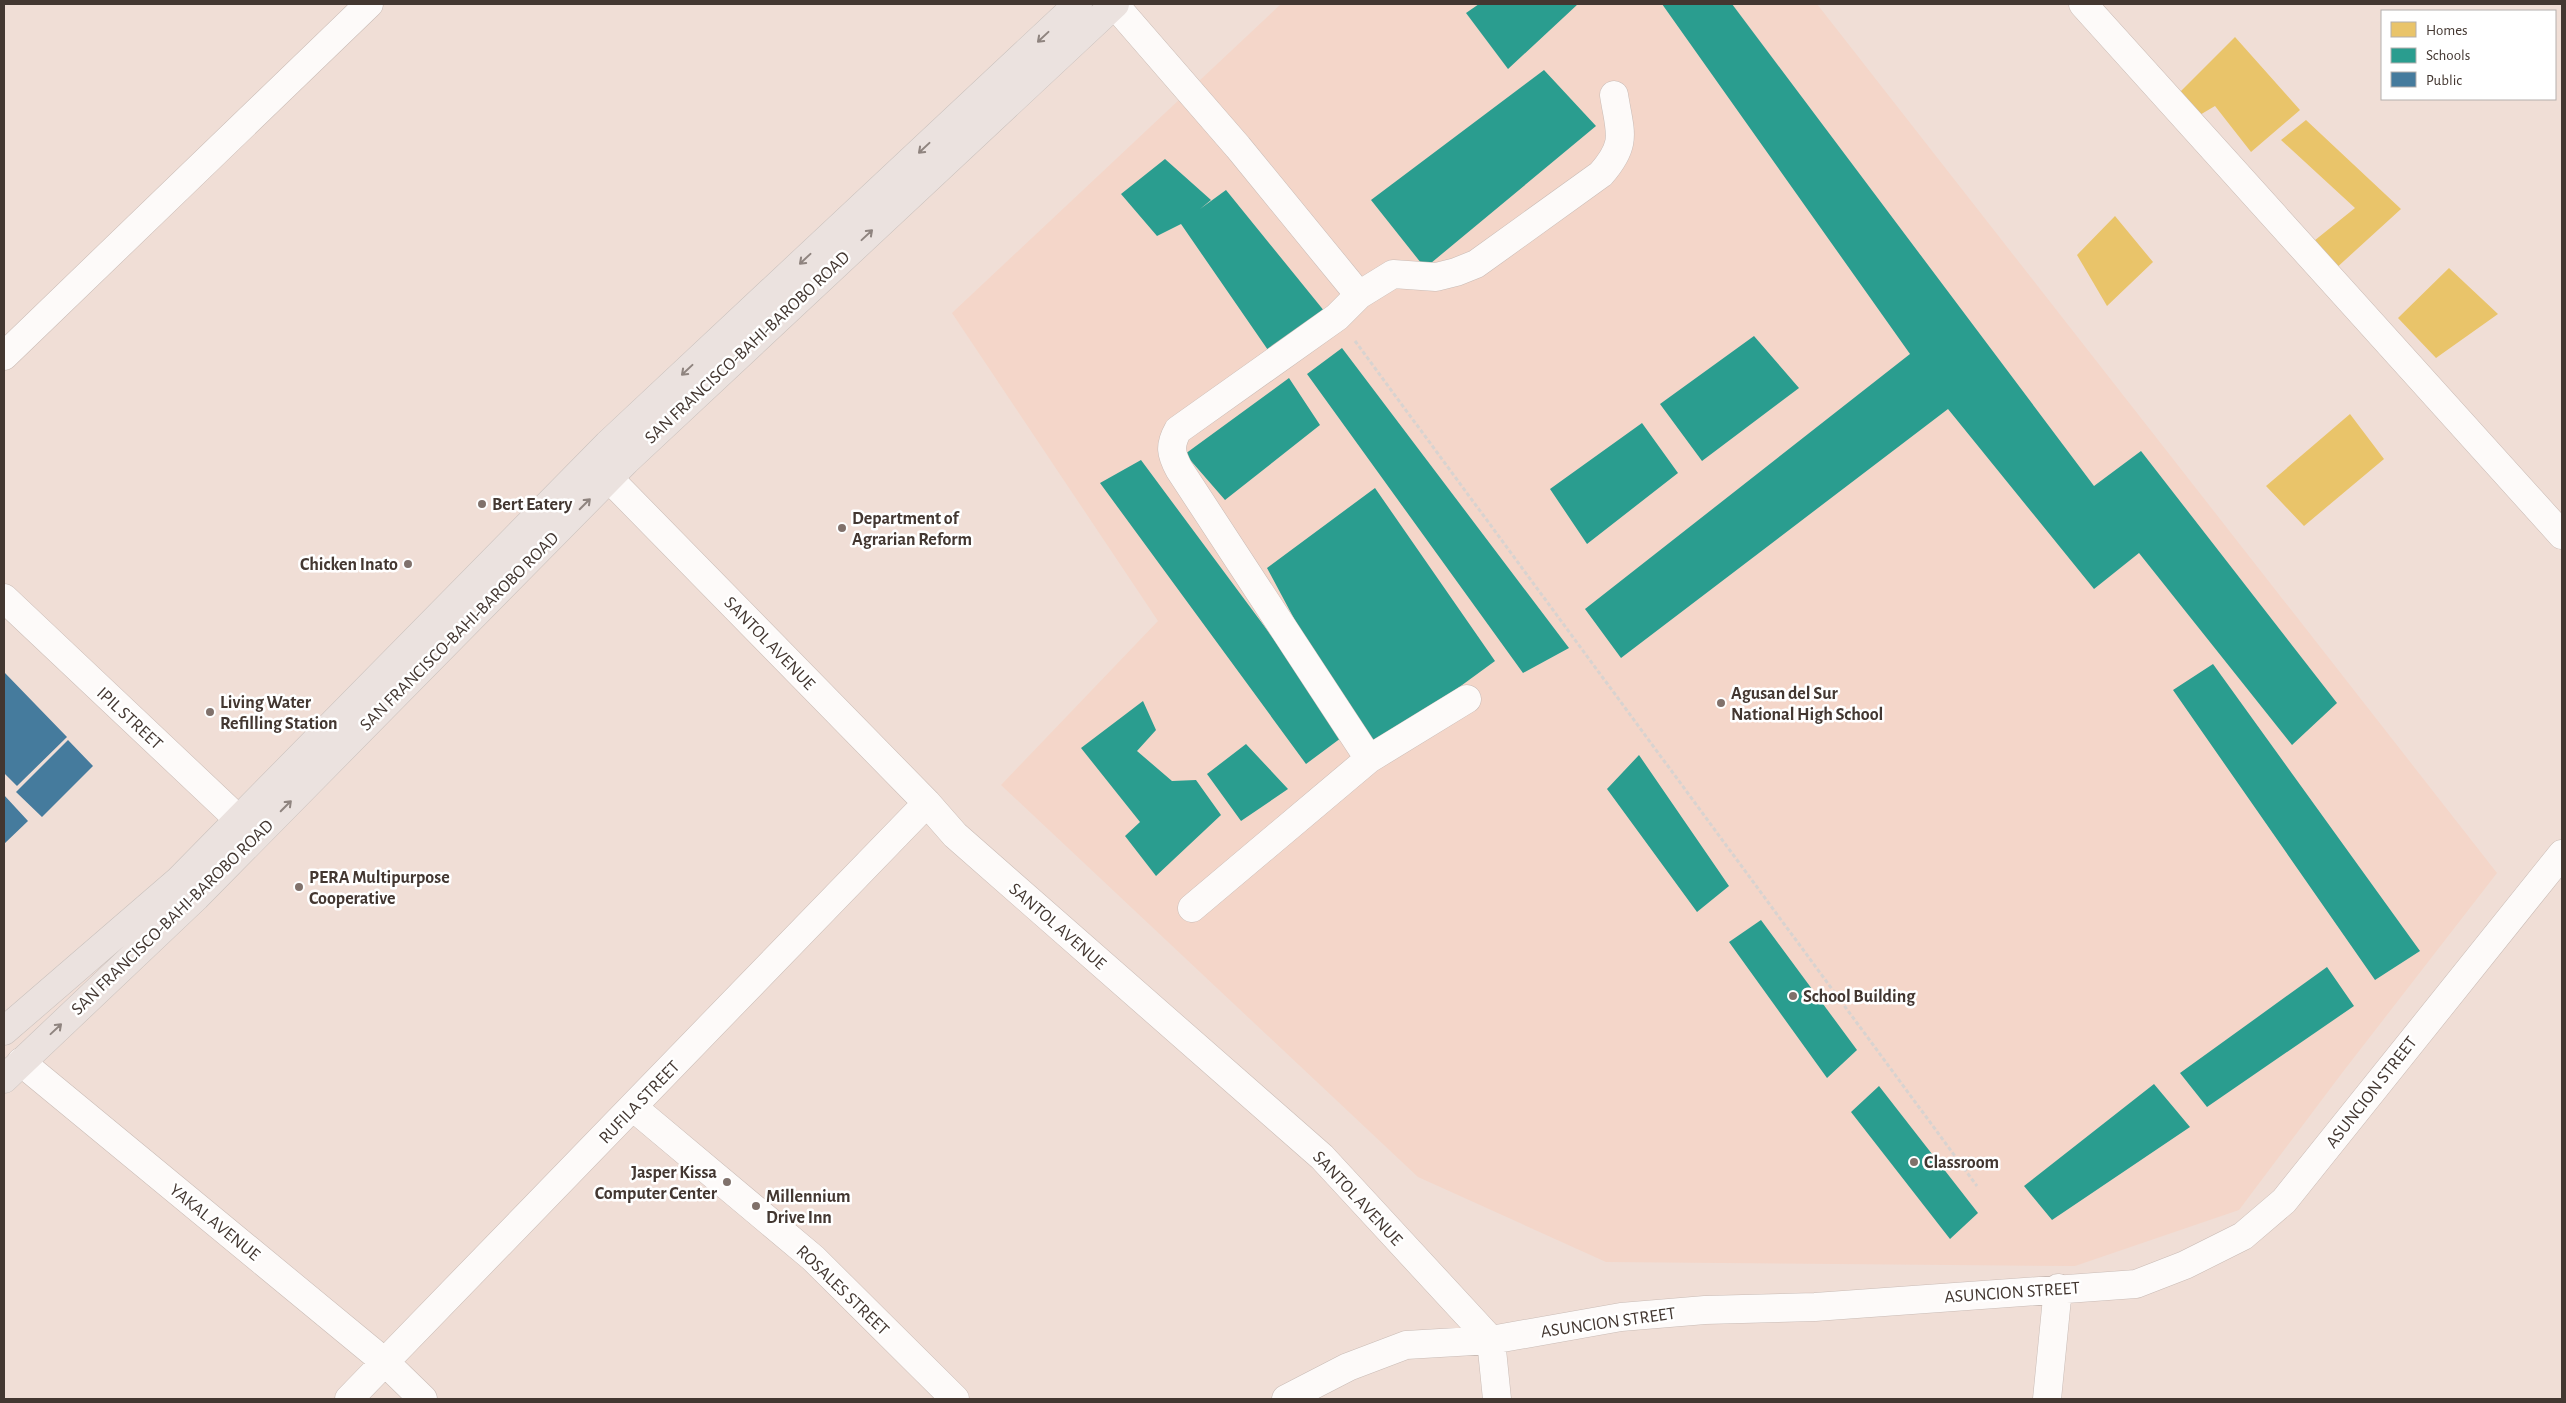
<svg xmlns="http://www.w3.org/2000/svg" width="2566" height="1403" viewBox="0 0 2566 1403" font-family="'Alegreya Sans',sans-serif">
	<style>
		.built { fill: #f4d6c9 }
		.homes { fill: #e9c46a }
		.schools { fill: #2a9d8f }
		.public { fill: #457b9d }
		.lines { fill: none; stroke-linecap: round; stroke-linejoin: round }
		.minor-casing { stroke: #c9bbb5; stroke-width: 29 }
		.major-casing { stroke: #c9c0bc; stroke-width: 29 }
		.path { stroke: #d8d3d0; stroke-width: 3; stroke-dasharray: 4 2.5; stroke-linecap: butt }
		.minor { stroke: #fdfaf9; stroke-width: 28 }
		.major { stroke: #ebe2df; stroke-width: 28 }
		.oneway { stroke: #8f847f }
		.poi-dot { fill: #80716b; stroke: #fff; stroke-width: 2 }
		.labels { text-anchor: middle; stroke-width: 5; stroke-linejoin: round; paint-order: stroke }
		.street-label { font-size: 18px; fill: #433731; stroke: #fff }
		.poi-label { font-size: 18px; font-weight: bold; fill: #433731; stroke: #fff; text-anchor: start }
	</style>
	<rect width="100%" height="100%" fill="#f0ded6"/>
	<path class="built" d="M 1281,4 L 1817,4 L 2497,873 L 2342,1073 L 2239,1210 L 2075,1266 L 1606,1262 L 1418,1177 L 1001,785 L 1158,621 L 952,313 Z"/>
	<path class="homes" d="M 2235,37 L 2300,110 L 2251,152 L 2215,106 L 2198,116 L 2178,94 Z
		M 2306,120 L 2401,209 L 2333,271 L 2309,245 L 2355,208 L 2281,140 Z
		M 2115,216 L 2153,262 L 2107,306 L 2077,255 Z
		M 2449,268 L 2498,314 L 2436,358 L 2398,318 Z
		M 2350,414 L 2384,459 L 2304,526 L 2266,486 Z"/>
	<path class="schools" d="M 1479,4 L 1578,4 L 1508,69 L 1466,13 Z
		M 1662,4 L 1732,4 L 2094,486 L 2141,451 L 2337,703 L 2292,745 L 2139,553 L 2094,589 L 1948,409 L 1621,658 L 1585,609 L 1910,354 Z
		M 1544,70 L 1596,126 L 1425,268 L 1371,200 Z
		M 1165,159 L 1211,200 L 1200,209 L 1226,190 L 1325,312 L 1270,353 L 1181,224 L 1157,236 L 1121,194 Z
		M 1754,336 L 1799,388 L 1702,461 L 1660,404 Z
		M 1342,348 L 1569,648 L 1523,673 L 1307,374 Z
		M 1289,378 L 1320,425 L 1225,500 L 1185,454 Z
		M 1642,423 L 1678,473 L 1587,544 L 1550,489 Z
		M 1141,460 L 1345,735 L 1306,764 L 1100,483 Z
		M 1375,488 L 1495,661 L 1395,734 L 1369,759 L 1267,568 Z
		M 2213,664 L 2420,951 L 2375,980 L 2173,690 Z
		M 1143,701 L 1156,730 L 1137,751 L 1172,781 L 1196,780 L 1221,815 L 1156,876 L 1125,836 L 1140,822 L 1081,748 Z
		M 1246,744 L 1288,789 L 1241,821 L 1207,774 Z
		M 1639,755 L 1729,886 L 1697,912 L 1607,789 Z
		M 1761,920 L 1857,1050 L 1827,1078 L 1729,942 Z
		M 2327,967 L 2354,1006 L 2207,1107 L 2180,1073 Z
		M 2154,1084 L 2190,1127 L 2052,1220 L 2024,1186 Z
		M 1879,1086 L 1978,1213 L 1950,1239 L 1851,1112 Z"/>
	<path class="public" d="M 4,672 L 67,737 L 17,786 L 4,773 Z
		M 68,740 L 93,766 L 42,817 L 16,792 Z
		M 4,795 L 28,821 L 4,844 Z"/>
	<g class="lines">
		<g class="minor-casing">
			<path id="minor" d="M 1114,4 L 1238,147 L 1359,295
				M 2083,4 L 2562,535
				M 4,356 L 369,4
				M 593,462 L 927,803 L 955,835 L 1322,1157 L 1491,1340 L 1497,1399
				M 4,598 L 255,835
				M 1369,759 L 1179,469 C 1171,454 1169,446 1178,430 L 1337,317 L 1359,295 L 1393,274 L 1436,277 L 1456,272 L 1476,264 L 1601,174 C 1628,143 1620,133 1614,95
				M 1192,908 L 1369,759 L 1467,699
				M 21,1062 L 386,1363 L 423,1399
				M 634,1108 L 813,1258 L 955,1399
				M 349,1399 L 927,803
				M 1286,1399 L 1348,1367 L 1406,1345 L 1491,1340 L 1621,1317 L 1705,1310 L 1815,1307 L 2136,1284 L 2185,1265 L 2243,1236 L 2284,1201 L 2562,854
				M 2047,1399 L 2058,1288"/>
		</g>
		<g class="major-casing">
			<path id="major" d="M 4,1031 L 179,880 L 608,444 L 1078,4
				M 4,1079 L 196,897 L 626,461 L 1115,4"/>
		</g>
		<path class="path" d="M 1355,341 L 1977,1186"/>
		<use href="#minor" class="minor"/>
		<use href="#major" class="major"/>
	</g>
	<defs><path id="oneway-shaft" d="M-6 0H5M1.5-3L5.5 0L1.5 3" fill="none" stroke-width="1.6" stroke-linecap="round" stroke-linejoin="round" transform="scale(1.25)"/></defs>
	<g class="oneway">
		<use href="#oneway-shaft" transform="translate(1043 37) rotate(137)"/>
		<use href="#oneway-shaft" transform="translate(924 148) rotate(137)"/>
		<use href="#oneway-shaft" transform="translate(867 235) rotate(-43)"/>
		<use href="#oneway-shaft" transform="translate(805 259) rotate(137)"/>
		<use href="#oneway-shaft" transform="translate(687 370) rotate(137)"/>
		<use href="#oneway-shaft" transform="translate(585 504) rotate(-45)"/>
		<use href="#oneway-shaft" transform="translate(286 806) rotate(-45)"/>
		<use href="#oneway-shaft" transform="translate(56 1029) rotate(-43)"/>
	</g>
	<g class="poi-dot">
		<circle cx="482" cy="504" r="5"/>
		<circle cx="842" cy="528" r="5"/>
		<circle cx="408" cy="564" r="5"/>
		<circle cx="1721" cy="703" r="5"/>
		<circle cx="210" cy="712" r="5"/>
		<circle cx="299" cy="887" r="5"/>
		<circle cx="1793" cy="996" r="5"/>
		<circle cx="1914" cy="1162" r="5"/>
		<circle cx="727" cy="1182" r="5"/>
		<circle cx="756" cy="1206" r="5"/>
	</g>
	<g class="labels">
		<g class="street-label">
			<text transform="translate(747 347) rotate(-43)" y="6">SAN FRANCISCO-BAHI-BAROBO ROAD</text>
			<text transform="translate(459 631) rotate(-45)" y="6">SAN FRANCISCO-BAHI-BAROBO ROAD</text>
			<text transform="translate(770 643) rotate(46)" y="6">SANTOL AVENUE</text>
			<text transform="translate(130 718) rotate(43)" y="6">IPIL STREET</text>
			<text transform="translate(172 917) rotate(-44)" y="6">SAN FRANCISCO-BAHI-BAROBO ROAD</text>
			<text transform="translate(1058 926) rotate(41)" y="6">SANTOL AVENUE</text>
			<text transform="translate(2371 1092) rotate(-52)" y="6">ASUNCION STREET</text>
			<text transform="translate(639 1102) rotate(-46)" y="6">RUFILA STREET</text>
			<text transform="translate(1358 1198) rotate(47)" y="6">SANTOL AVENUE</text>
			<text transform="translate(215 1222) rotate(39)" y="6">YAKAL AVENUE</text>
			<text transform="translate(843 1290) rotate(44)" y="6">ROSALES STREET</text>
			<text transform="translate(2012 1292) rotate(-4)" y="6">ASUNCION STREET</text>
			<text transform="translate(1608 1322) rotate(-8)" y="6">ASUNCION STREET</text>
		</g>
		<g class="poi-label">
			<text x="492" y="510">Bert Eatery</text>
			<text x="852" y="524">Department of<tspan x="852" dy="21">Agrarian Reform</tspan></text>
			<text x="398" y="570" text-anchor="end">Chicken Inato</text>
			<text x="1731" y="699">Agusan del Sur<tspan x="1731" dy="21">National High School</tspan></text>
			<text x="220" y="708">Living Water<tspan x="220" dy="21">Refilling Station</tspan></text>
			<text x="309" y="883">PERA Multipurpose<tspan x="309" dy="21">Cooperative</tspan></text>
			<text x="1803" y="1002">School Building</text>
			<text x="1924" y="1168">Classroom</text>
			<text x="717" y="1178" text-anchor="end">Jasper Kissa<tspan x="717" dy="21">Computer Center</tspan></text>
			<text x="766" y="1202">Millennium<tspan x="766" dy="21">Drive Inn</tspan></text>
		</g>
	</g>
	<rect width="2566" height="1403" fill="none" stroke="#433731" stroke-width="10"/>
	<rect x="2381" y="10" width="175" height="90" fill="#ffffff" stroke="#b4afad"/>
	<rect x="2391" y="22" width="25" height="15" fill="#e9c46a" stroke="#b4afad"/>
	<text x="2426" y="35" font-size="15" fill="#433731">Homes</text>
	<rect x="2391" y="48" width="25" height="15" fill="#2a9d8f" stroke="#b4afad"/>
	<text x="2426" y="60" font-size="15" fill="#433731">Schools</text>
	<rect x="2391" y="72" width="25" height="15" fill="#457b9d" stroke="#b4afad"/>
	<text x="2426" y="85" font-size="15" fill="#433731">Public</text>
</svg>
